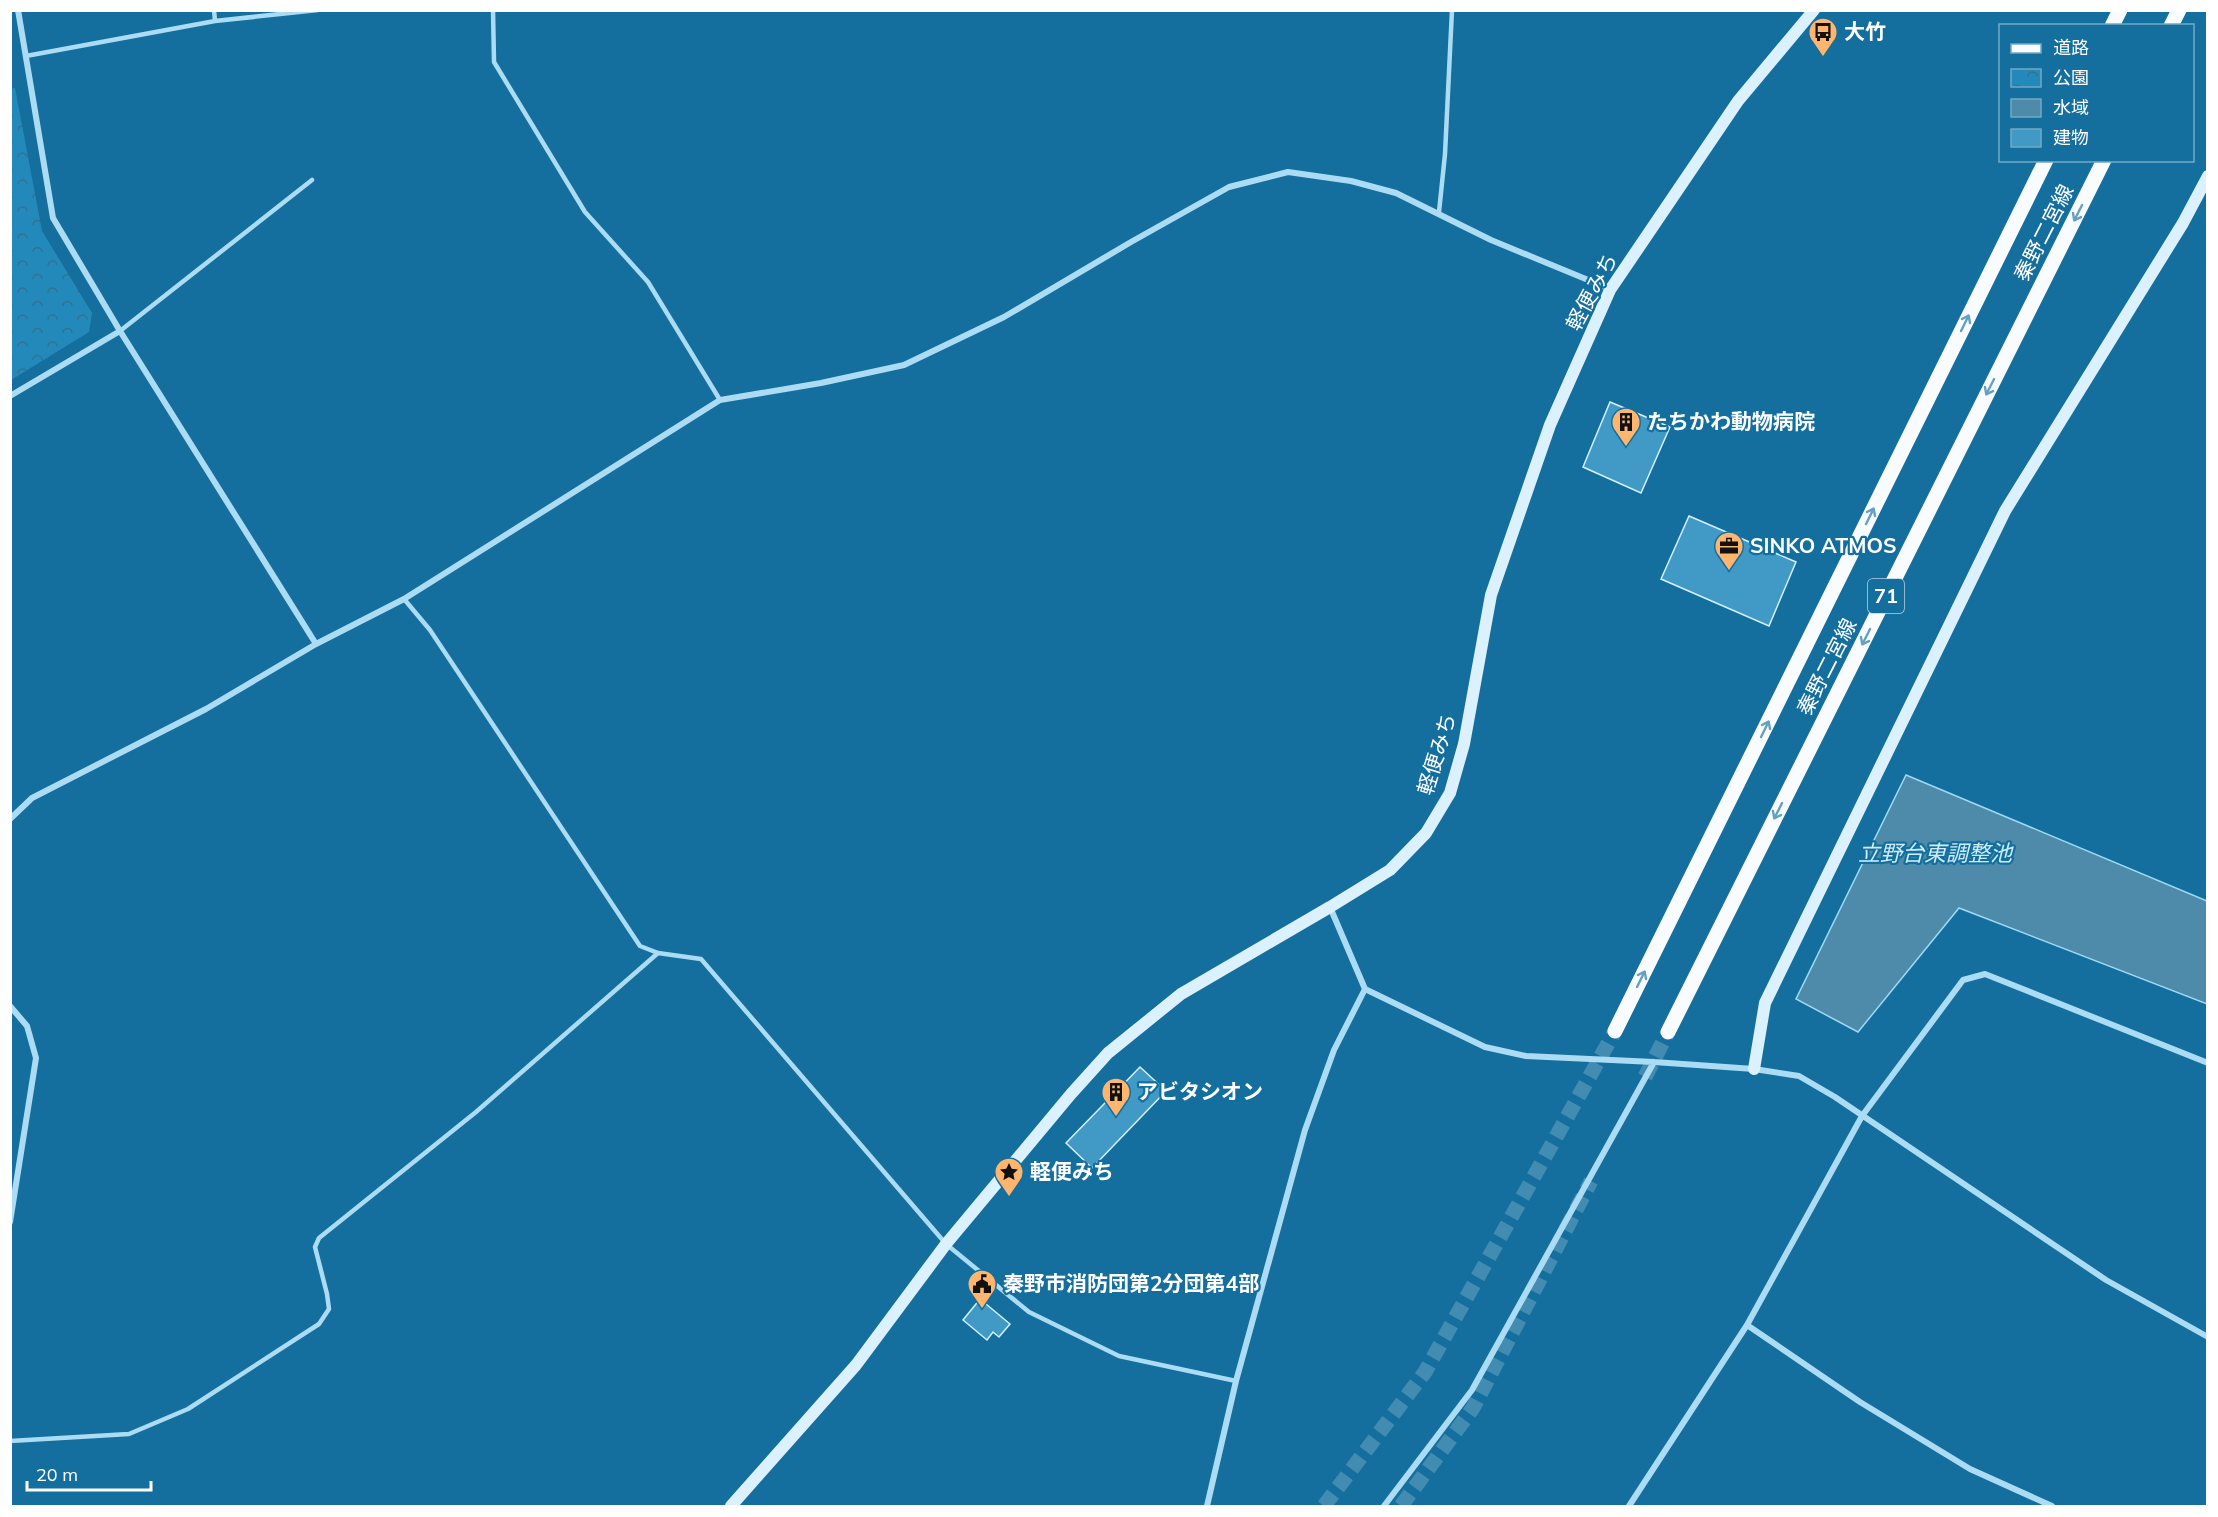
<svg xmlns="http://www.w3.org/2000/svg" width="2218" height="1517" viewBox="0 0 2218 1517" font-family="Mulish,'Noto Sans JP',sans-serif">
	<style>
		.park { fill: url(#park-crowns) }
		.water { fill: #4e8bab; stroke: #9edaf6; stroke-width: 1.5 }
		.building { fill: #419ac6; stroke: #d4f0fd; stroke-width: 1.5 }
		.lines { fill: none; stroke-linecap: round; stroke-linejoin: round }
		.primary-tunnel { stroke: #438cb1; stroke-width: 15; stroke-dasharray: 15 8; stroke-linecap: butt }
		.lane { stroke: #acdcf4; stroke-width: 4.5 }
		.street { stroke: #acdcf4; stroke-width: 6 }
		.secondary { stroke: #dbf1fd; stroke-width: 12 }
		.primary { stroke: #f8fcff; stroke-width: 15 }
		.oneway { stroke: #64a0c0 }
		.labels { text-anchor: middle; stroke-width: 4.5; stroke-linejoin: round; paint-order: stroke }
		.shield { fill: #146f9e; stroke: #b8d4e2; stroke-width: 1.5 }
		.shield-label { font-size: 20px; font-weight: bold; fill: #fff }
		.poi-label { font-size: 21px; font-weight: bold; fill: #fff; stroke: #146f9e; text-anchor: start }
		.street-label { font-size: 21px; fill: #fff; stroke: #146f9e }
		.water-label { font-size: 22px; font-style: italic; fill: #cdedfc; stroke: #146f9e }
	</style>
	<defs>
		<pattern id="park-crowns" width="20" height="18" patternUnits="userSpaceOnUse" patternTransform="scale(1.5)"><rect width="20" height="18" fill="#2389bb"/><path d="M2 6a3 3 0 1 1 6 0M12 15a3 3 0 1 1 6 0" fill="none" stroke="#33718f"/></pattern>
	</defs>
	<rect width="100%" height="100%" fill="#146f9e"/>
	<path class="park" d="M 15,88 L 42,231 L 92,313 L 89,332 L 11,380 L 10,89 Z"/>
	<path class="water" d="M 1906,775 L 2207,901 L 2207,1004 L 1959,908 L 1858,1032 L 1796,999 Z"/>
	<path class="building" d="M 1610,402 L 1670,427 L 1641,493 L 1583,467 Z
		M 1689,516 L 1796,562 L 1769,626 L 1661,579 Z
		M 1140,1067 L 1166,1091 L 1092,1168 L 1066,1143 Z
		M 980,1299 L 1010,1324 L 999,1337 L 993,1332 L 987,1340 L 963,1320 Z"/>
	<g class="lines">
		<path class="primary-tunnel" d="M 1645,1077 L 1668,1032
			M 1324,1506 L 1425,1372 L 1615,1031
			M 1401,1506 L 1473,1408 L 1591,1181"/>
		<path class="lane" d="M 214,10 L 215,21
			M 493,10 L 494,62 L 585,212 L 648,282 L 720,400
			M 26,56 L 215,21 L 318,10
			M 1439,212 L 1445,154 L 1452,10
			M 120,331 L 312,180
			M 404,599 L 430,630 L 640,946 L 658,953 L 701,959 L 946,1244 L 1029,1312 L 1119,1356 L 1236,1381
			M 10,1441 L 129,1434 L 188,1409 L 319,1324 L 329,1309 L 327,1294 L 315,1247 L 319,1238 L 476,1112 L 658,953"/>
		<path class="street" d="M 18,10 L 53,218 L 120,331 L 316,644
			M 10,396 L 120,331
			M 10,819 L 32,798 L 206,709 L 316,644 L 404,599 L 720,400 L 821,383 L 904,365 L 1004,317 L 1131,242 L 1229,187 L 1288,172 L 1351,181 L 1396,193 L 1491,240 L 1610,289
			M 1330,907 L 1365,989 L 1485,1047 L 1526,1056 L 1654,1062 L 1754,1069 L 1799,1076 L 1835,1097 L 2106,1280 L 2208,1337
			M 10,1006 L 27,1026 L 36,1058 L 10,1222
			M 1747,1325 L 1860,1402 L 1970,1469 L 2052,1506
			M 1207,1506 L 1236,1381 L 1305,1130 L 1334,1050 L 1365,989
			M 1384,1506 L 1472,1390 L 1654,1062
			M 1629,1506 L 1747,1325 L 1862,1116 L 1963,980 L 1985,974 L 2208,1063"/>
		<path class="secondary" d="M 1754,1069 L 1765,1003 L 2005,511 L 2183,223 L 2208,176
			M 731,1506 L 856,1365 L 946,1244 L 1071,1094 L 1108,1053 L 1181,994 L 1330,907 L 1390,870 L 1426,833 L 1450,793 L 1464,744 L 1491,595 L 1550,425 L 1610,290 L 1738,101 L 1814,10"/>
		<path class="primary" d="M 2112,26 L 2120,10
			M 2171,26 L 2179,10
			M 1615,1031 L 2046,160
			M 1668,1032 L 2104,160"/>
	</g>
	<defs><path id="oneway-shaft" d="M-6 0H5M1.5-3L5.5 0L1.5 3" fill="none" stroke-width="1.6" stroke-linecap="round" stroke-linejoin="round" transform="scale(1.5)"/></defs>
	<g class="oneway">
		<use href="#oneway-shaft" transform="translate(2078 213) rotate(117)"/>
		<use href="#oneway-shaft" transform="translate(1965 323) rotate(-64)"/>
		<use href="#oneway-shaft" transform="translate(1990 387) rotate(117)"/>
		<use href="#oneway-shaft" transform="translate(1870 516) rotate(-64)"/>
		<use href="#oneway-shaft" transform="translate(1866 637) rotate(117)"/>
		<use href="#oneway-shaft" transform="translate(1765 729) rotate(-64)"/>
		<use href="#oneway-shaft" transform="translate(1778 811) rotate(117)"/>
		<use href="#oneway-shaft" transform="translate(1641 979) rotate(-64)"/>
	</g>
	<defs>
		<g id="bus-pin" transform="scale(1.5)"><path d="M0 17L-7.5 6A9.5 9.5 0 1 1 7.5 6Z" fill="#ffb56e" stroke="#146f9e"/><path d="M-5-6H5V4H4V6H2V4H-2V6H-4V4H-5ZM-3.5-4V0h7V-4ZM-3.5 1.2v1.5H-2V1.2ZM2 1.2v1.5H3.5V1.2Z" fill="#111"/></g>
		<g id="building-pin" transform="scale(1.5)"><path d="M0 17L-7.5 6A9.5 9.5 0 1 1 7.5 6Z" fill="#ffb56e" stroke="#146f9e"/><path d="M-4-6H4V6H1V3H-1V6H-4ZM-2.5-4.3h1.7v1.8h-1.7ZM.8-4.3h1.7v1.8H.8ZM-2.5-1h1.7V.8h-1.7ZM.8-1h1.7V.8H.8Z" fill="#111"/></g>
		<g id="office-pin" transform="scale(1.5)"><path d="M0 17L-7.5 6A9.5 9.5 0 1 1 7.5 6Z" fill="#ffb56e" stroke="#146f9e"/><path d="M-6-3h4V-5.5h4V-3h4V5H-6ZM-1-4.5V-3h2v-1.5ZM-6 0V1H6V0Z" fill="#111"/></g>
		<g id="sight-pin" transform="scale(1.5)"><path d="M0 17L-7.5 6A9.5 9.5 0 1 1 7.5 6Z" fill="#ffb56e" stroke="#146f9e"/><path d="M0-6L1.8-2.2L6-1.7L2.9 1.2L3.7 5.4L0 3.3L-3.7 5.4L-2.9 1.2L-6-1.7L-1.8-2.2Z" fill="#111"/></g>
		<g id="civic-pin" transform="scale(1.5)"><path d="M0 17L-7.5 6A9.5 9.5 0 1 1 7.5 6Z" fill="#ffb56e" stroke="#146f9e"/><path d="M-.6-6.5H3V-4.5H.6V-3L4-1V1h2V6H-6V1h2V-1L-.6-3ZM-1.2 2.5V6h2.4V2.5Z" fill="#111"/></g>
	</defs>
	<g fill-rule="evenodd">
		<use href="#bus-pin" x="1823" y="32"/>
		<use href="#building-pin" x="1626" y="422"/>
		<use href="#office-pin" x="1729" y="546"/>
		<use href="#building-pin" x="1116" y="1092"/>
		<use href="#sight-pin" x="1009" y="1172"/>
		<use href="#civic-pin" x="982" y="1284"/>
	</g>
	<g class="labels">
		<rect class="shield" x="1868" y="579" width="36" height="34" rx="4.5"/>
		<g class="shield-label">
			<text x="1886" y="603">71</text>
		</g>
		<g class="poi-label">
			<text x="1844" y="39">大竹</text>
			<text x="1647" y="429">たちかわ動物病院</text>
			<text x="1750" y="553">SINKO ATMOS</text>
			<text x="1137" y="1099">アビタシオン</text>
			<text x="1030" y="1179">軽便みち</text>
			<text x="1003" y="1291">秦野市消防団第2分団第4部</text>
		</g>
		<g class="street-label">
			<text transform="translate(2044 233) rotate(-63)" y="7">秦野二宮線</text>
			<text transform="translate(1592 292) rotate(-62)" y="7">軽便みち</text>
			<text transform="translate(1827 667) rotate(-63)" y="7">秦野二宮線</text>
			<text transform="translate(1437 754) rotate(-73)" y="7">軽便みち</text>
		</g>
		<g class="water-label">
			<text x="1935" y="861">立野台東調整池</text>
		</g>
	</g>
	<rect width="2218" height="1517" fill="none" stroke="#ffffff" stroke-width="24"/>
	<rect x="1999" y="24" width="195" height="138" fill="#146f9e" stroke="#72a9c5" stroke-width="1.5"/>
	<rect x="2011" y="44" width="30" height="9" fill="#f8fcff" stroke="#72a9c5" stroke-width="1.5"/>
	<text x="2053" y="54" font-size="18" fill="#ffffff">道路</text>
	<rect x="2011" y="69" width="30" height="18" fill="url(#park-crowns)" stroke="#72a9c5" stroke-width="1.5"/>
	<text x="2053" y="84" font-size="18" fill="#ffffff">公園</text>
	<rect x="2011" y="99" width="30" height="18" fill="#4e8bab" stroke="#72a9c5" stroke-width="1.5"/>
	<text x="2053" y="114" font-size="18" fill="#ffffff">水域</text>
	<rect x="2011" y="129" width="30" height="18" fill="#419ac6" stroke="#72a9c5" stroke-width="1.5"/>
	<text x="2053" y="144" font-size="18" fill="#ffffff">建物</text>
	<path d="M27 1481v9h124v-9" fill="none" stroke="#ffffff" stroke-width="3"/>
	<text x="36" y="1481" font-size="18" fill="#ffffff" stroke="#146f9e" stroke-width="4.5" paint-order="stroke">20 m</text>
</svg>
